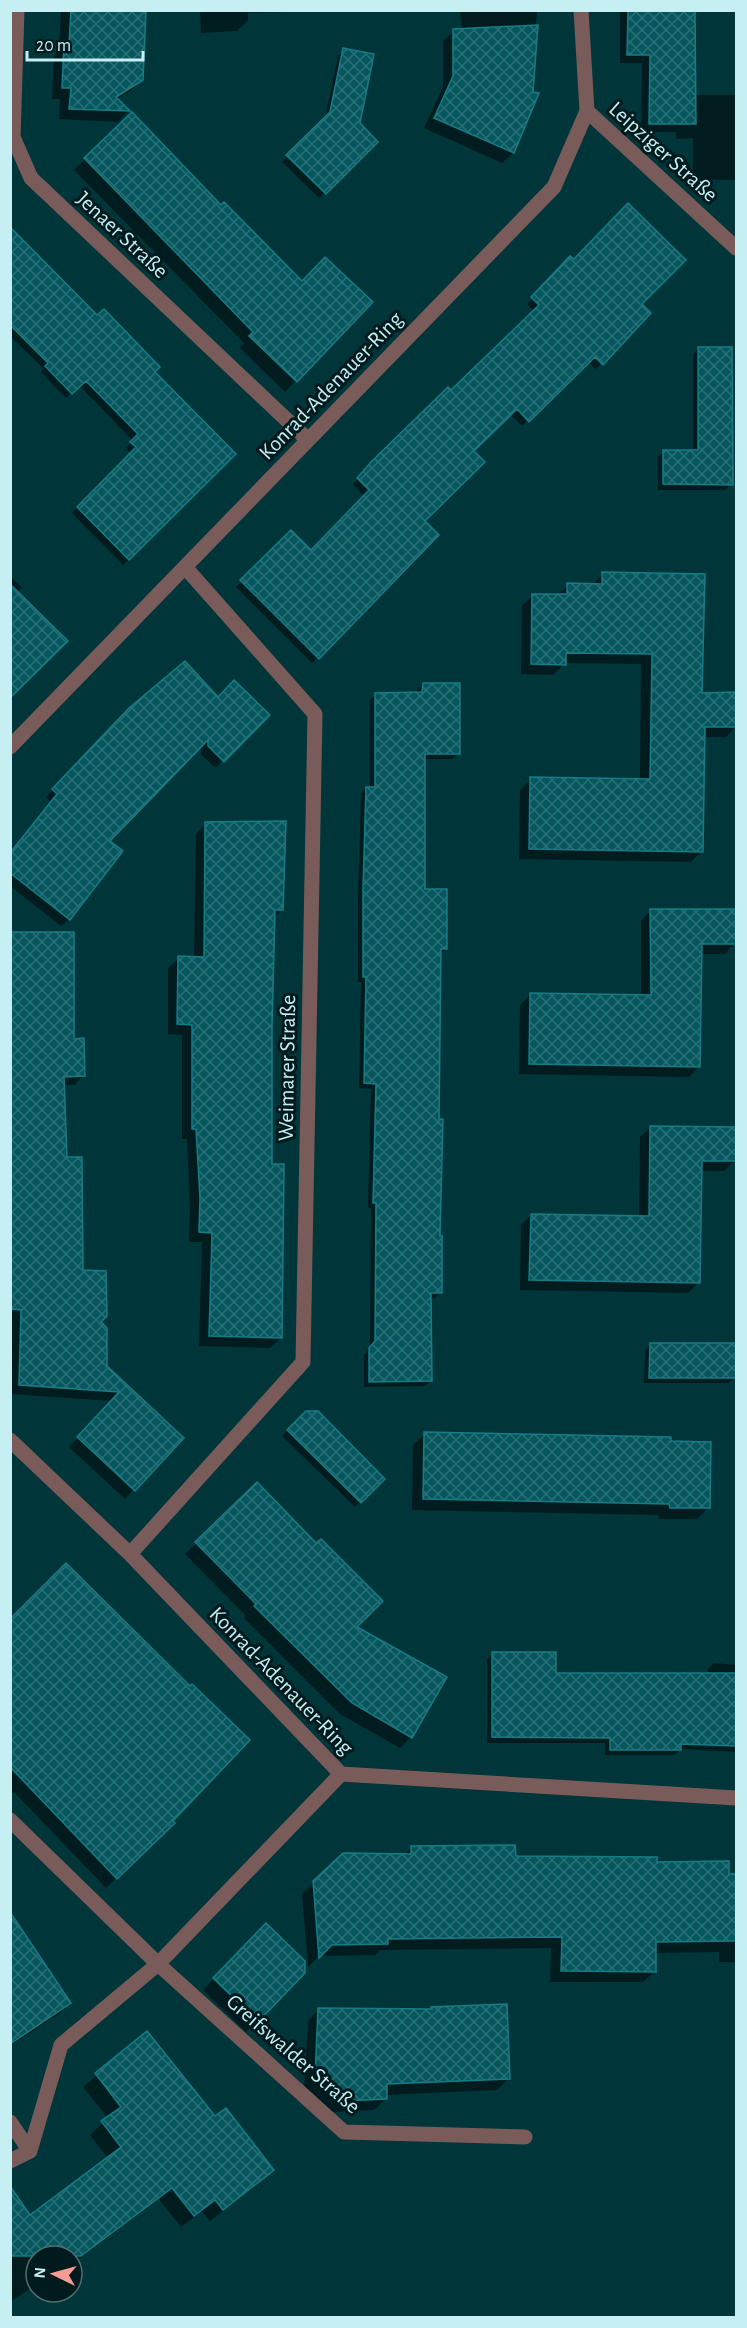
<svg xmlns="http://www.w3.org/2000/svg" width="747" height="2328" viewBox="0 0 747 2328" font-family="'Alegreya Sans',sans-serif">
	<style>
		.shadow { fill: #0007 }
		.building { fill: url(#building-cross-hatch); stroke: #177c85; stroke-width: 1.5 }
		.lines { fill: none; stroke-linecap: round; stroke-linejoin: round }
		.street { stroke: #795c59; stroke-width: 15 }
		.labels { text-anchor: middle; stroke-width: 6; stroke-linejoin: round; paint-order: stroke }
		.street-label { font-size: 22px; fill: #c6eff4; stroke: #001a1d }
	</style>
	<defs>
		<pattern id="building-cross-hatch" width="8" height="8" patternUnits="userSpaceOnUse" patternTransform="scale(1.5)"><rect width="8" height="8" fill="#06575d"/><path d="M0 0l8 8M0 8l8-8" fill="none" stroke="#296f75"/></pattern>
	</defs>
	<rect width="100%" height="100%" fill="#00353a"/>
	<path class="shadow" d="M 61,10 L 145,10 L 142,80 L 130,91 L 117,99 L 128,111 L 118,122 L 59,119 L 60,99 L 52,99 L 54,56 L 59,51 Z
		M 200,10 L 286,10 L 284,12 L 248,13 L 248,20 L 237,31 L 201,33 Z
		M 460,10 L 537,10 L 531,93 L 537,94 L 513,153 L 502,163 L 424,128 L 443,87 L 443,41 L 454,31 L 462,30 Z
		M 620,10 L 693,10 L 694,95 L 736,95 L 736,180 L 693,179 L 693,138 L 676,139 L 676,132 L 641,132 L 642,63 L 620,63 Z
		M 344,50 L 358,124 L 376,142 L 319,198 L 282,162 L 325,119 L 338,56 Z
		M 132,115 L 221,207 L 302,283 L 371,302 L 285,392 L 240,348 L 244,343 L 74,170 Z
		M 10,250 L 153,372 L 234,454 L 123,565 L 72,513 L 131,454 L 126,448 L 133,441 L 79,385 L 66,398 L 41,372 L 44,369 L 10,336 Z
		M 570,258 L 640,304 L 649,313 L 596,369 L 588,362 L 522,426 L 510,414 L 472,451 L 423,521 L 437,535 L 312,663 L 236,587 L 291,532 L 311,552 L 364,496 L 353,484 L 534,311 L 527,304 Z
		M 699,348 L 731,484 L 725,490 L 658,490 L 658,457 L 663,452 L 693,452 L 693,354 Z
		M 603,574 L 701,694 L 736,694 L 736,726 L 726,737 L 703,737 L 702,851 L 691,862 L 519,859 L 520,790 L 531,779 L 640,781 L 641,664 L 565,663 L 553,675 L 521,674 L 522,606 L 533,595 L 557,596 L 568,585 L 592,585 Z
		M 10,576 L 22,588 L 17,593 L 10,696 Z
		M 423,684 L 458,754 L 452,759 L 424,759 L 423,891 L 446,949 L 439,955 L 438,1238 L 441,1292 L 435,1298 L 430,1298 L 430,1381 L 425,1386 L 364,1387 L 364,1355 L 370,1348 L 371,1208 L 368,1208 L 371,1089 L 359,1088 L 361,982 L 358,982 L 358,896 L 361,794 L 366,788 L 370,788 L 370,700 L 376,694 L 417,694 L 417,690 Z
		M 218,699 L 268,715 L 215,768 L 201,754 L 201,745 L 107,841 L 69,919 L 61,926 L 10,886 L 10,853 L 51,802 L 46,797 L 130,709 Z
		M 206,823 L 282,910 L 273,918 L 271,1165 L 281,1272 L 283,1272 L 281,1338 L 270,1348 L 199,1346 L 202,1242 L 189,1242 L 190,1209 L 187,1139 L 182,1139 L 182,1035 L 168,1034 L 168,968 L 179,958 L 194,958 L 196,834 Z
		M 651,910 L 735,943 L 725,954 L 701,954 L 699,1067 L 689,1077 L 519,1074 L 520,1005 L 530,995 L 641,996 L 641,921 Z
		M 10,934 L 72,1040 L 83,1076 L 74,1085 L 63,1085 L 65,1158 L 82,1271 L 99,1322 L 106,1366 L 182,1438 L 125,1499 L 69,1447 L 112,1401 L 10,1394 Z
		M 651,1127 L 735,1160 L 724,1171 L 700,1171 L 698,1283 L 688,1293 L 520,1290 L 521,1225 L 531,1215 L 639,1217 L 640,1137 Z
		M 650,1345 L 734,1378 L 729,1383 L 644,1383 L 645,1351 Z
		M 306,1412 L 383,1479 L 355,1507 L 282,1436 Z
		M 425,1434 L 708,1508 L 697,1519 L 659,1519 L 658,1515 L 412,1510 L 413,1445 Z
		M 257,1484 L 355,1627 L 411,1737 L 400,1748 L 340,1714 L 244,1618 L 246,1616 L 185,1554 Z
		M 493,1654 L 555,1675 L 708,1674 L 708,1669 L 714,1663 L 736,1665 L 736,1752 L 681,1749 L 674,1755 L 605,1755 L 605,1743 L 487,1743 L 487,1659 Z
		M 10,1673 L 171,1821 L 163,1833 L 106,1888 L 14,1792 L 10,1795 Z
		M 412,1847 L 514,1857 L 656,1863 L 736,1876 L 736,1962 L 719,1962 L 719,1952 L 655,1953 L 655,1971 L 643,1982 L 550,1982 L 551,1948 L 380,1950 L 375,1955 L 319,1956 L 308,1967 L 302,1894 L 314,1882 L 403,1856 Z
		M 10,1915 L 69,2003 L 59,2014 L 10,2046 Z
		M 254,1936 L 304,1972 L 246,2032 L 203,1990 Z
		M 432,2008 L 508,2079 L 497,2090 L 385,2095 L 386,2099 L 374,2110 L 331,2112 L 304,2090 L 308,2021 L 319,2009 L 430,2010 Z
		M 147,2033 L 215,2118 L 272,2170 L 259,2183 L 210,2221 L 202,2211 L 181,2227 L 159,2199 L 79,2259 L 78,2257 L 72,2261 L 72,2256 L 36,2256 L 36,2285 L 10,2302 L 10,2219 L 29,2217 L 108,2158 L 90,2135 L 108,2118 L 83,2087 Z"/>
	<path class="building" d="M 71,10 L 146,10 L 143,80 L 116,97 L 130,111 L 69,109 L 71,88 L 62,88 L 64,44 L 69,44 Z
		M 628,10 L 695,10 L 696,124 L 649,124 L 650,55 L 627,55 Z
		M 538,25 L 533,92 L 539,93 L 514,153 L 434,118 L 453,76 L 453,29 Z
		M 343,48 L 374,54 L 360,123 L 378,142 L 326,194 L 286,155 L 330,112 Z
		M 132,112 L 221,205 L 224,202 L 302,281 L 325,257 L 373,302 L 297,382 L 249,336 L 253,332 L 84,158 Z
		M 628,203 L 686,260 L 642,304 L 651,313 L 603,365 L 595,357 L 529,422 L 517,409 L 474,451 L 485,462 L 425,521 L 439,535 L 319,659 L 240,580 L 291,530 L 311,550 L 369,490 L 357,478 L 371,462 L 448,387 L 451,390 L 539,305 L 531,297 L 570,256 L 574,259 Z
		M 10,227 L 97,315 L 104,309 L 160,367 L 155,372 L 236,454 L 129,560 L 77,507 L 136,447 L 130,442 L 138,434 L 86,381 L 72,394 L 45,366 L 48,363 L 10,325 Z
		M 698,347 L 732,347 L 733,485 L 663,484 L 663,450 L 698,450 Z
		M 602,572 L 705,574 L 702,693 L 736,692 L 736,727 L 705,727 L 703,852 L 529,849 L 530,777 L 650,779 L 652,654 L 566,653 L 566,665 L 531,664 L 532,594 L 567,594 L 567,583 L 602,584 Z
		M 10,584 L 68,641 L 10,698 Z
		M 185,661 L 218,697 L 234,680 L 270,715 L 224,762 L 208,746 L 208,740 L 110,841 L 123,851 L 70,920 L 10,873 L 10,853 L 57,794 L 52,789 L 129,708 Z
		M 423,683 L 460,683 L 460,754 L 425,754 L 425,889 L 447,889 L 447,949 L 441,949 L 439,1119 L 443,1119 L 440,1236 L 442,1236 L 442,1293 L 431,1293 L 432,1381 L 369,1382 L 369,1348 L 375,1341 L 376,1203 L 373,1203 L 376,1084 L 364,1083 L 366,977 L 363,977 L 363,889 L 366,787 L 375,787 L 375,693 L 422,692 Z
		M 286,821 L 283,910 L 275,910 L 272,1027 L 272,1164 L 284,1164 L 282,1338 L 209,1336 L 212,1233 L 199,1232 L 200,1198 L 196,1129 L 192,1129 L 192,1025 L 177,1024 L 178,956 L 204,957 L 205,822 Z
		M 650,909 L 736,909 L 736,944 L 702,944 L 700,1067 L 529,1064 L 530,993 L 651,995 Z
		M 10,932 L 74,932 L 74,1039 L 84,1038 L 85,1076 L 64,1077 L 67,1157 L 82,1157 L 83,1270 L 106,1271 L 107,1316 L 101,1322 L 107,1328 L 107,1366 L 184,1438 L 135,1491 L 77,1437 L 119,1392 L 19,1385 L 21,1310 L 10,1309 Z
		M 650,1126 L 736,1127 L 736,1161 L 702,1161 L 700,1283 L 529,1280 L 531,1214 L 649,1216 Z
		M 650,1343 L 736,1343 L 736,1378 L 649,1378 Z
		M 306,1411 L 318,1411 L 385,1479 L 361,1503 L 287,1430 Z
		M 424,1432 L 671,1437 L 671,1441 L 711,1442 L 710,1508 L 670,1508 L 669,1504 L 423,1499 Z
		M 257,1482 L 316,1543 L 321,1539 L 383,1601 L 357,1627 L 447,1677 L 412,1738 L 352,1703 L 254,1606 L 256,1604 L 195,1542 Z
		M 66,1563 L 190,1686 L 192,1684 L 250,1740 L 173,1821 L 175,1823 L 117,1879 L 10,1767 L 10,1619 Z
		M 492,1652 L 556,1652 L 556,1673 L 736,1673 L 736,1746 L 681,1744 L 681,1750 L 610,1750 L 610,1738 L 492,1737 Z
		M 515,1845 L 516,1856 L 657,1857 L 657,1862 L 729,1861 L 729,1874 L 736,1874 L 736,1941 L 656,1942 L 656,1972 L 561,1971 L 562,1937 L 388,1939 L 388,1944 L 332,1945 L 319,1958 L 313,1881 L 343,1853 L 411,1854 L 411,1846 Z
		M 10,1912 L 71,2003 L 10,2044 Z
		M 266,1923 L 305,1961 L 305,1973 L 258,2022 L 213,1978 Z
		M 507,2004 L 510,2079 L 387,2084 L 387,2099 L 342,2101 L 315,2078 L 318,2008 L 432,2009 L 431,2007 Z
		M 147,2031 L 215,2116 L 226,2108 L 274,2170 L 223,2210 L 215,2200 L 194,2216 L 172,2188 L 81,2256 L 10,2256 L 10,2186 L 30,2215 L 121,2147 L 101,2121 L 121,2107 L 95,2073 Z"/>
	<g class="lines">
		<path class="street" d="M 17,10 L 13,137 L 31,178 L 308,440
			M 587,111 L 736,248
			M 10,747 L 554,187 L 587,111 L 581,10
			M 10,1440 L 130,1554 L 341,1774 L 736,1798
			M 130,1554 L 303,1362 L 315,714 L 185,567
			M 10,1820 L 158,1964 L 344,2132 L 525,2137
			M 10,2122 L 30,2151
			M 10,2161 L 30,2151 L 61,2045 L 158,1964 L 341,1774"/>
	</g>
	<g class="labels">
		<g class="street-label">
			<text transform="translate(664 151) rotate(42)" y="8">Leipziger Straße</text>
			<text transform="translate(123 234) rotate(43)" y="8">Jenaer Straße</text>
			<text transform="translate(330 385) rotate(-46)" y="8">Konrad-Adenauer-Ring</text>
			<text transform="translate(286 1068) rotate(-89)" y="8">Weimarer Straße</text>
			<text transform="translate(282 1680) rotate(46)" y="8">Konrad-Adenauer-Ring</text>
			<text transform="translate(294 2053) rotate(41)" y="8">Greifswalder Straße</text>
		</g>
	</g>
	<rect width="747" height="2328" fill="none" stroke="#c6eff4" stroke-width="24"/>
	<g transform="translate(54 2274) rotate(275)"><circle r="28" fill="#001a1d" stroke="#4f6f73" stroke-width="1.5"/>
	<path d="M0-4.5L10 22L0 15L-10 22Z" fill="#f59c95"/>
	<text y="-9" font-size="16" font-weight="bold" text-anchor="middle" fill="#c6eff4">N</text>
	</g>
	<path d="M27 51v9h116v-9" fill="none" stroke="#c6eff4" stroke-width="3"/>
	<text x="36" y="51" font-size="18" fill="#c6eff4" stroke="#001a1d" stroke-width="4.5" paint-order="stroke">20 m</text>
</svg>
